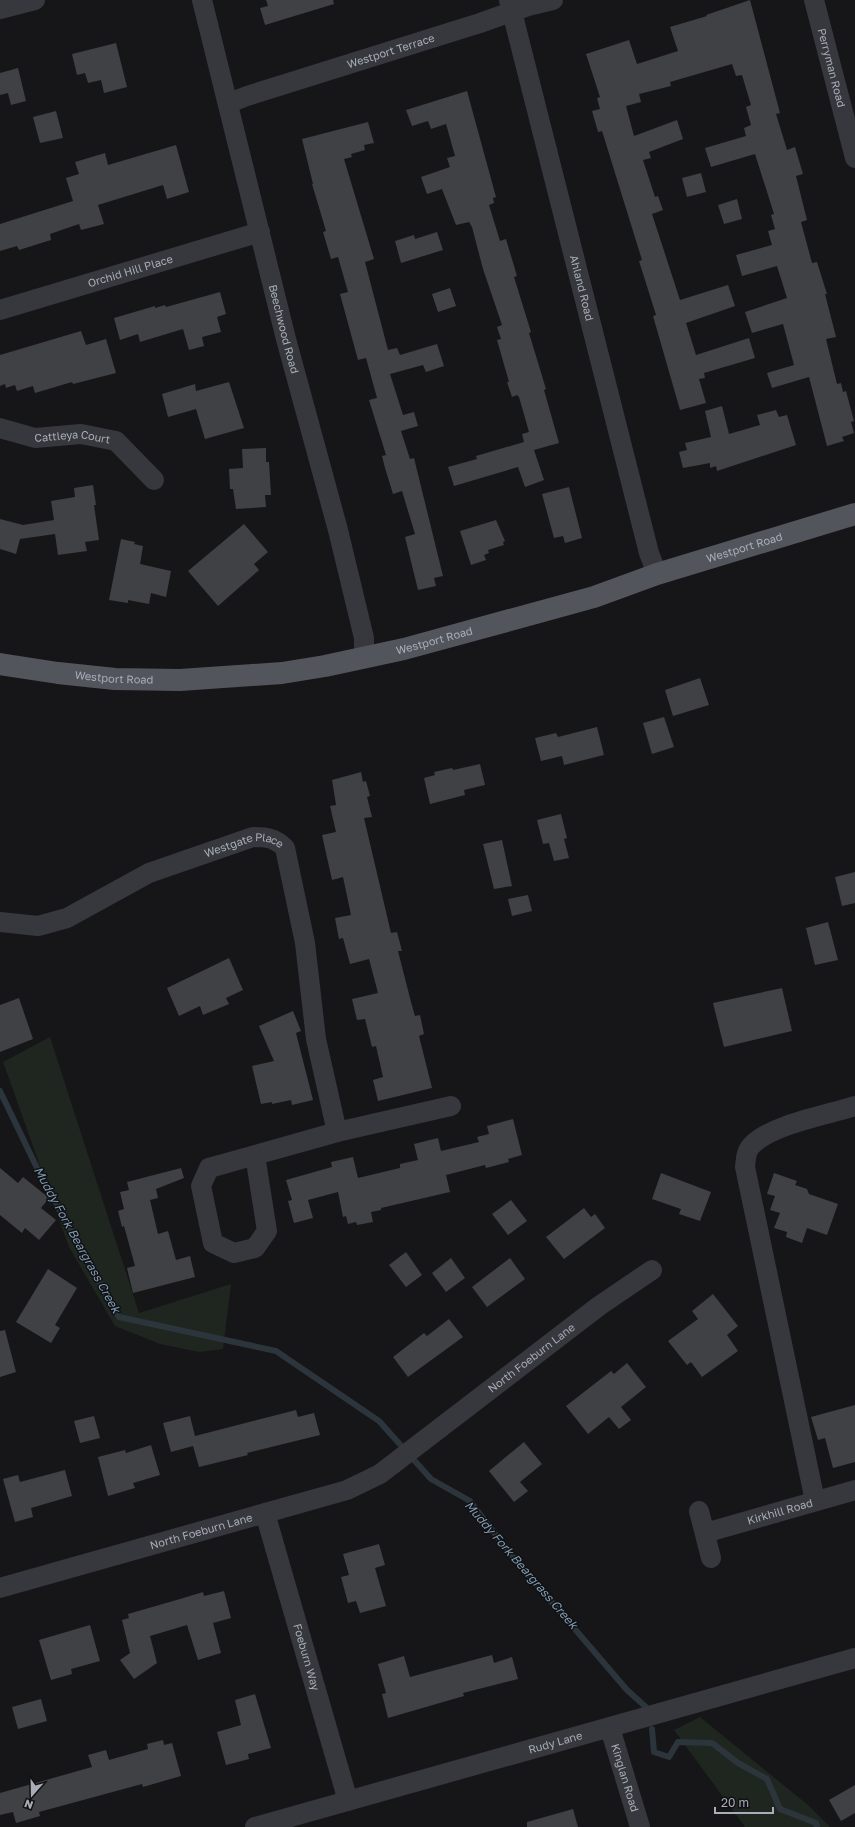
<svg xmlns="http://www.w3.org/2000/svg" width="855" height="1827" viewBox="0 0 855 1827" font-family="'Golos Text',sans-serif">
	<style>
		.green { fill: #1e261f }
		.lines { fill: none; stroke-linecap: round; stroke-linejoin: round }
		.stream { stroke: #2c353c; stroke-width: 6 }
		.building { fill: #404145 }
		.minor { stroke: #37383d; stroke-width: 20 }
		.major { stroke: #53555c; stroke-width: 22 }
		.labels { text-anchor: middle; stroke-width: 3; stroke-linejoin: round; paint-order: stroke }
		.street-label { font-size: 11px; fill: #a8adb8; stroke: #111113 }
		.water-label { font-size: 12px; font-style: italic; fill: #7f9bb3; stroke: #111113 }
	</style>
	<rect width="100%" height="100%" fill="#161618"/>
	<path class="green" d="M 50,1037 L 139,1313 L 231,1284 L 223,1349 L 199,1352 L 160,1344 L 115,1326 L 69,1247 L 3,1062 Z
		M 700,1717 L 808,1805 L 830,1827 L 745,1827 L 674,1730 Z"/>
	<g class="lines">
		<path class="stream" d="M 0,1091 L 38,1170 L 119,1317 L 276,1351 L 379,1421 L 431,1479 L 470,1501 L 508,1551 L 627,1690 L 647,1708
			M 652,1729 L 654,1752 L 669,1757 L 678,1742 L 712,1743 L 738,1763 L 767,1779 L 780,1809 L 816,1823 L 817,1827"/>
	</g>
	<path class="building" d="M 266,0 L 333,0 L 334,4 L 265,25 L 260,8 L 268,6 Z
		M 750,0 L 780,113 L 776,114 L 787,150 L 795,147 L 803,174 L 796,176 L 807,220 L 801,222 L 812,263 L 817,262 L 827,294 L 825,294 L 836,337 L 826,339 L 837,384 L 841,383 L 843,392 L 846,391 L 854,421 L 851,422 L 854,433 L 842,437 L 844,441 L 827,446 L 809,377 L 772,388 L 767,373 L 794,365 L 783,324 L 752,333 L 745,312 L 787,298 L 777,266 L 742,276 L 736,255 L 772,245 L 768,231 L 775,229 L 771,215 L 774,214 L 755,154 L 711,167 L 705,148 L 746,136 L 744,128 L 751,125 L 746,107 L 751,105 L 742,75 L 736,76 L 732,64 L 670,82 L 671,86 L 639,94 L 641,102 L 626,106 L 634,136 L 677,120 L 683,139 L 649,152 L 651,158 L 643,160 L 655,197 L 658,196 L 663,210 L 652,214 L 680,300 L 728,285 L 735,306 L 686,323 L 696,355 L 749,338 L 755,358 L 704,373 L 705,378 L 699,379 L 706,403 L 680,410 L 653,316 L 656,315 L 639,261 L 642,260 L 602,131 L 598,132 L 592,111 L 600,109 L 597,98 L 600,97 L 586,54 L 629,40 L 637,64 L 678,51 L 670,27 L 707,16 L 706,15 Z
		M 116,43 L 127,87 L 104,93 L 101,80 L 88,83 L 85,73 L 77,75 L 72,54 Z
		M 18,68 L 26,101 L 11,105 L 8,93 L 0,95 L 0,73 Z
		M 467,91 L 496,197 L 493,198 L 494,203 L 489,205 L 500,241 L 506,239 L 517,276 L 514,277 L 531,332 L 529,333 L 546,389 L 544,390 L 559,443 L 534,450 L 544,480 L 525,487 L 518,467 L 454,486 L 448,467 L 477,459 L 476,456 L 524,442 L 522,434 L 529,432 L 519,397 L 517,395 L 512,397 L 507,382 L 509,382 L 497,340 L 501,339 L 497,327 L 502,325 L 483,269 L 472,227 L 469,222 L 456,225 L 442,189 L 427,194 L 421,177 L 450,167 L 447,158 L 455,156 L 446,124 L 431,129 L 428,121 L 412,126 L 406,110 Z
		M 56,111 L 63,138 L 40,143 L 33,117 Z
		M 368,122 L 374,143 L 364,145 L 365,150 L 351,154 L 352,157 L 344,159 L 374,259 L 365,262 L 388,350 L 397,348 L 400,355 L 437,344 L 444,366 L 426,372 L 423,365 L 390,374 L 403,415 L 414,412 L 418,426 L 401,431 L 410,459 L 414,458 L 443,576 L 434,578 L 436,586 L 418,590 L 405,537 L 415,534 L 402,491 L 393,494 L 385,468 L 382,456 L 386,455 L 369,400 L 377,398 L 366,358 L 358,360 L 340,294 L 348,292 L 338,257 L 331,259 L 323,232 L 326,231 L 312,184 L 313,184 L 302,139 Z
		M 176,145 L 189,192 L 167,199 L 163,185 L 98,205 L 104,224 L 81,230 L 79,224 L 50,234 L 51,240 L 19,250 L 17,246 L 0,251 L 0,224 L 73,201 L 66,178 L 79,174 L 75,162 L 105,153 L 108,165 Z
		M 701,173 L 706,192 L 687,197 L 682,178 Z
		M 737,199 L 742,219 L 724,224 L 718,205 Z
		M 437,232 L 443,250 L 401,263 L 395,241 L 414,235 L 415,239 Z
		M 450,288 L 456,306 L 438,312 L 432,294 Z
		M 220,292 L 226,314 L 217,317 L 221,332 L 202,337 L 204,346 L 189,350 L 183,329 L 140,342 L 138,334 L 120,340 L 114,318 L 155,306 L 155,308 L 165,305 L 166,307 Z
		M 81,331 L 86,345 L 106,339 L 116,373 L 73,384 L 72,382 L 35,393 L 33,386 L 17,391 L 15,385 L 6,388 L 5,384 L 0,386 L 0,355 Z
		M 229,382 L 244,428 L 205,439 L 196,409 L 168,417 L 162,394 L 195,384 L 196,391 Z
		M 722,406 L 729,434 L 760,425 L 757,415 L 776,410 L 779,417 L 787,415 L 796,445 L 717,471 L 716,466 L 710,468 L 710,463 L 683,468 L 679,452 L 687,450 L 685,443 L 711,437 L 705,411 Z
		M 266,448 L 266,462 L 269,462 L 271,495 L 265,495 L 266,507 L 236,509 L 233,489 L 230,489 L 229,469 L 243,468 L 242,449 Z
		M 93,485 L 96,505 L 94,505 L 99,540 L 85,542 L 87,551 L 58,555 L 55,534 L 20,539 L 16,554 L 0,549 L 0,519 L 23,525 L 54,520 L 51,501 L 75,497 L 74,488 Z
		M 569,487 L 582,538 L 565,543 L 563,536 L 554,538 L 542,494 Z
		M 496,520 L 505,541 L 503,542 L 504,545 L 488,550 L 489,553 L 484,555 L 486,560 L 471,565 L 460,531 Z
		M 244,524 L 268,552 L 254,564 L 259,570 L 218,606 L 188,571 Z
		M 121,539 L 135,542 L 134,544 L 143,546 L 140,564 L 171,571 L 166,597 L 151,593 L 149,604 L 128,600 L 128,603 L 109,600 Z
		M 700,678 L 709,705 L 673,716 L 665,690 Z
		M 664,717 L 674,747 L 652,754 L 643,723 Z
		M 597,727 L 604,755 L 564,765 L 562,756 L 541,761 L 535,738 L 556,733 L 558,737 Z
		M 480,764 L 485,785 L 464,790 L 465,795 L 430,804 L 424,778 L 435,775 L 434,772 L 452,768 L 453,770 Z
		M 361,772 L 363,782 L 366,781 L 370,796 L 367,797 L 372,817 L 364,818 L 391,933 L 397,932 L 402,951 L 398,951 L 411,1002 L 415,1016 L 420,1015 L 424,1034 L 419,1036 L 432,1088 L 378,1101 L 373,1080 L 383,1077 L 376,1046 L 372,1047 L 365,1019 L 357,1020 L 352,999 L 378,993 L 369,959 L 350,964 L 343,938 L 339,939 L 335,918 L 351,915 L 343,877 L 332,880 L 322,835 L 336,832 L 330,806 L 336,805 L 332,780 Z
		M 561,814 L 567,838 L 564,839 L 569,858 L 554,861 L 549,843 L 543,844 L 537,820 Z
		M 502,840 L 512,886 L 494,889 L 483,844 Z
		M 855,872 L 855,903 L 842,906 L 835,877 Z
		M 528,895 L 532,911 L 512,916 L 508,899 Z
		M 828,922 L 838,960 L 815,965 L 806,928 Z
		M 229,958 L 243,990 L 226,998 L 229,1004 L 203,1015 L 200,1006 L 179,1016 L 167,988 Z
		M 782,988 L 792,1031 L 724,1047 L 713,1003 Z
		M 19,998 L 33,1039 L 0,1052 L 0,1005 Z
		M 293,1011 L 301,1031 L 296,1033 L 313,1100 L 292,1105 L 291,1100 L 272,1104 L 272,1102 L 261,1104 L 252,1066 L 274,1061 L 259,1026 Z
		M 513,1119 L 522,1155 L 508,1159 L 509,1162 L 486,1168 L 485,1165 L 446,1175 L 450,1192 L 381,1208 L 381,1210 L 371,1212 L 373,1222 L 357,1225 L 356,1222 L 348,1224 L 346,1216 L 343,1217 L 338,1192 L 308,1200 L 313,1218 L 294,1223 L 288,1201 L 292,1200 L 286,1180 L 332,1167 L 331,1162 L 353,1157 L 358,1178 L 400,1168 L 400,1164 L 418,1160 L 414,1144 L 438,1138 L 441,1151 L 479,1142 L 477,1137 L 489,1134 L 487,1126 Z
		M 0,1168 L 18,1183 L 23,1177 L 49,1198 L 41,1208 L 56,1220 L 39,1240 L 25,1228 L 22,1233 L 0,1215 Z
		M 181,1168 L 184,1178 L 156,1189 L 158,1198 L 150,1200 L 158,1234 L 168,1231 L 176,1260 L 190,1256 L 195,1277 L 133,1293 L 127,1268 L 135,1266 L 124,1226 L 122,1227 L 118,1211 L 124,1209 L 120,1192 L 129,1190 L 127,1182 Z
		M 661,1173 L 711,1192 L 700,1221 L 679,1214 L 681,1209 L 652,1199 Z
		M 774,1173 L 797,1181 L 795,1185 L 807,1189 L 809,1194 L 838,1204 L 827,1235 L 807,1228 L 802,1243 L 786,1237 L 787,1232 L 774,1228 L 780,1213 L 770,1210 L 775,1196 L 767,1194 Z
		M 511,1200 L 527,1221 L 508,1235 L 492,1214 Z
		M 584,1208 L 591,1217 L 595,1214 L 605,1228 L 564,1259 L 546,1237 Z
		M 406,1252 L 422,1275 L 406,1287 L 389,1265 Z
		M 451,1258 L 465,1278 L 446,1292 L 432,1273 Z
		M 510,1258 L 525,1279 L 487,1307 L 472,1287 Z
		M 48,1269 L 77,1288 L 55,1325 L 60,1328 L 51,1343 L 16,1322 Z
		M 713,1294 L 738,1326 L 727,1335 L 738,1351 L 702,1377 L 691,1362 L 687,1365 L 668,1341 L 698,1319 L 692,1311 Z
		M 449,1319 L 463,1337 L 408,1377 L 393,1357 L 424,1333 L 427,1336 Z
		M 5,1330 L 16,1372 L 0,1377 L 0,1331 Z
		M 627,1363 L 646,1387 L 621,1407 L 631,1420 L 619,1429 L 609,1417 L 588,1434 L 566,1406 L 611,1371 L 614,1374 Z
		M 855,1405 L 855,1462 L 833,1468 L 825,1438 L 818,1440 L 811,1417 Z
		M 296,1410 L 298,1417 L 314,1413 L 320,1435 L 247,1453 L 248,1455 L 199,1467 L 193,1446 L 171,1452 L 163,1423 L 190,1416 L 195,1436 Z
		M 94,1416 L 100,1438 L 80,1443 L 74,1421 Z
		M 524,1442 L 542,1464 L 520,1482 L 528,1491 L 514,1502 L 489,1471 Z
		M 151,1445 L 160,1475 L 133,1483 L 135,1488 L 108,1496 L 98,1457 L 125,1450 L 126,1453 Z
		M 65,1470 L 72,1496 L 31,1508 L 33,1517 L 15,1522 L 3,1479 L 18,1475 L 20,1482 Z
		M 379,1544 L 385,1565 L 375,1568 L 386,1606 L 360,1613 L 356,1601 L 348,1603 L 341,1577 L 349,1575 L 343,1554 Z
		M 224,1591 L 231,1618 L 213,1623 L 221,1653 L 198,1660 L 187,1625 L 150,1636 L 157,1663 L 134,1679 L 120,1660 L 130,1653 L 122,1620 L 129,1618 L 128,1614 L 180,1599 L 203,1592 L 204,1596 Z
		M 90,1625 L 100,1661 L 71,1669 L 72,1674 L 51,1680 L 39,1640 Z
		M 492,1655 L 494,1663 L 512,1657 L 518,1679 L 463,1693 L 464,1696 L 388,1718 L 382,1694 L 386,1693 L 378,1664 L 404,1656 L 410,1677 Z
		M 255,1694 L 271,1748 L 248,1754 L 249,1759 L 226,1765 L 217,1732 L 241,1725 L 235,1700 Z
		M 41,1699 L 47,1721 L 18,1729 L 12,1707 Z
		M 163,1740 L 164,1745 L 172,1743 L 181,1776 L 143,1787 L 142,1784 L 39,1812 L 40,1816 L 16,1823 L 13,1812 L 0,1815 L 0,1793 L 92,1767 L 88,1755 L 106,1750 L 109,1760 L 148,1749 L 147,1744 Z
		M 855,1785 L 855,1813 L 841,1821 L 829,1800 Z
		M 573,1809 L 578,1827 L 527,1827 L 527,1822 Z"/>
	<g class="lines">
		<g class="minor">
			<path id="s1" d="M 202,0 L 286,339 L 338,530 L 364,638 L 364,658"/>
			<path id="s2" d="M 509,0 L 649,553 L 657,574"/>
			<path id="s3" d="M 814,0 L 855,158"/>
			<path d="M 0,9 L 35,0"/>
			<path id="s4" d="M 229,103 L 247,96 L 480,23 L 528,6 L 553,0"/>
			<path id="s5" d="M 0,310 L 260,232"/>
			<path id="s6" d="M 0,428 L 35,438 L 81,434 L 116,441 L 154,480"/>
			<path id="s7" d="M 0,922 L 38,926 L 67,918 L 149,873 L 253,837 C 267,837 275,838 285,848 L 305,943 L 316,1039 L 337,1132"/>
			<path d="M 255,1155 L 267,1231 L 255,1248 L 234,1253 L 213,1243 L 201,1186 L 209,1168 L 337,1132 L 451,1106"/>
			<path d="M 815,1501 L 745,1167 C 746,1158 746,1150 753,1144 C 774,1124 827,1115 855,1106"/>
			<path d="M 699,1511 L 711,1558"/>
			<path id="s8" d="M 265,1513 L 348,1801"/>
			<path id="s9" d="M 705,1533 L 855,1490"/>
			<path id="s10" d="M 0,1588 L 347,1490 L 380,1474 L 599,1306 L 652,1270"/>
			<path id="s11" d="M 610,1728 L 640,1827"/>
			<path id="s12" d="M 255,1827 L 855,1658"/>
		</g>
		<path class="major" id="s13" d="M 0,664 L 58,673 L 115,679 L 180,680 L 282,673 L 325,666 L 404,649 L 594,597 L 657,574 L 855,514"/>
	</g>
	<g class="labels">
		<g class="street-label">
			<text dy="4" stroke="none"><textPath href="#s4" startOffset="170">Westport Terrace</textPath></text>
			<text dy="4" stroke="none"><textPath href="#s3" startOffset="70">Perryman Road</textPath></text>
			<text dy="4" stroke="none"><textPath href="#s5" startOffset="136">Orchid Hill Place</textPath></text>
			<text dy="4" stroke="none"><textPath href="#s2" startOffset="297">Ahland Road</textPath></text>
			<text dy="4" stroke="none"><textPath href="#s1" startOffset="339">Beechwood Road</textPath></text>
			<text dy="4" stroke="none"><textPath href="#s6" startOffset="74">Cattleya Court</textPath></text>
			<text dy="4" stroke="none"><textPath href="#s13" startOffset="763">Westport Road</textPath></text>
			<text dy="4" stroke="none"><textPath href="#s13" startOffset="439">Westport Road</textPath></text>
			<text dy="4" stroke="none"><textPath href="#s13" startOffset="115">Westport Road</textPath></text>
			<text dy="4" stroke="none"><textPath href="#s7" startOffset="262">Westgate Place</textPath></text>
			<text dy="4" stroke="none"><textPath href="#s10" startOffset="588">North Foeburn Lane</textPath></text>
			<text dy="4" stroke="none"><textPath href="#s9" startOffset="78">Kirkhill Road</textPath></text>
			<text dy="4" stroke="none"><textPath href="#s10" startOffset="209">North Foeburn Lane</textPath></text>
			<text dy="4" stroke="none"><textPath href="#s8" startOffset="150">Foeburn Way</textPath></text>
			<text dy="4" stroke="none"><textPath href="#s12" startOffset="312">Rudy Lane</textPath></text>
			<text dy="4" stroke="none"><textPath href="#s11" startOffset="52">Kinglan Road</textPath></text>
		</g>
		<g class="water-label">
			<text transform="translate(77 1240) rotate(61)" y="4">Muddy Fork Beargrass Creek</text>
			<text transform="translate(521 1565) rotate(49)" y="4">Muddy Fork Beargrass Creek</text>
		</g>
	</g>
	<g transform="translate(32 1795) rotate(200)" stroke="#111113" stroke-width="3" paint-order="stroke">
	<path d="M0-3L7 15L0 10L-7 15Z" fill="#a8adb8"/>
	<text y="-6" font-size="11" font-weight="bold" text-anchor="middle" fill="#a8adb8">N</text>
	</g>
	<path d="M715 1807v6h58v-6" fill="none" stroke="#a8adb8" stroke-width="2"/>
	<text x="721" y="1807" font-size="12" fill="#a8adb8" stroke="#111113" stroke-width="3" paint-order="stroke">20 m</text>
</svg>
